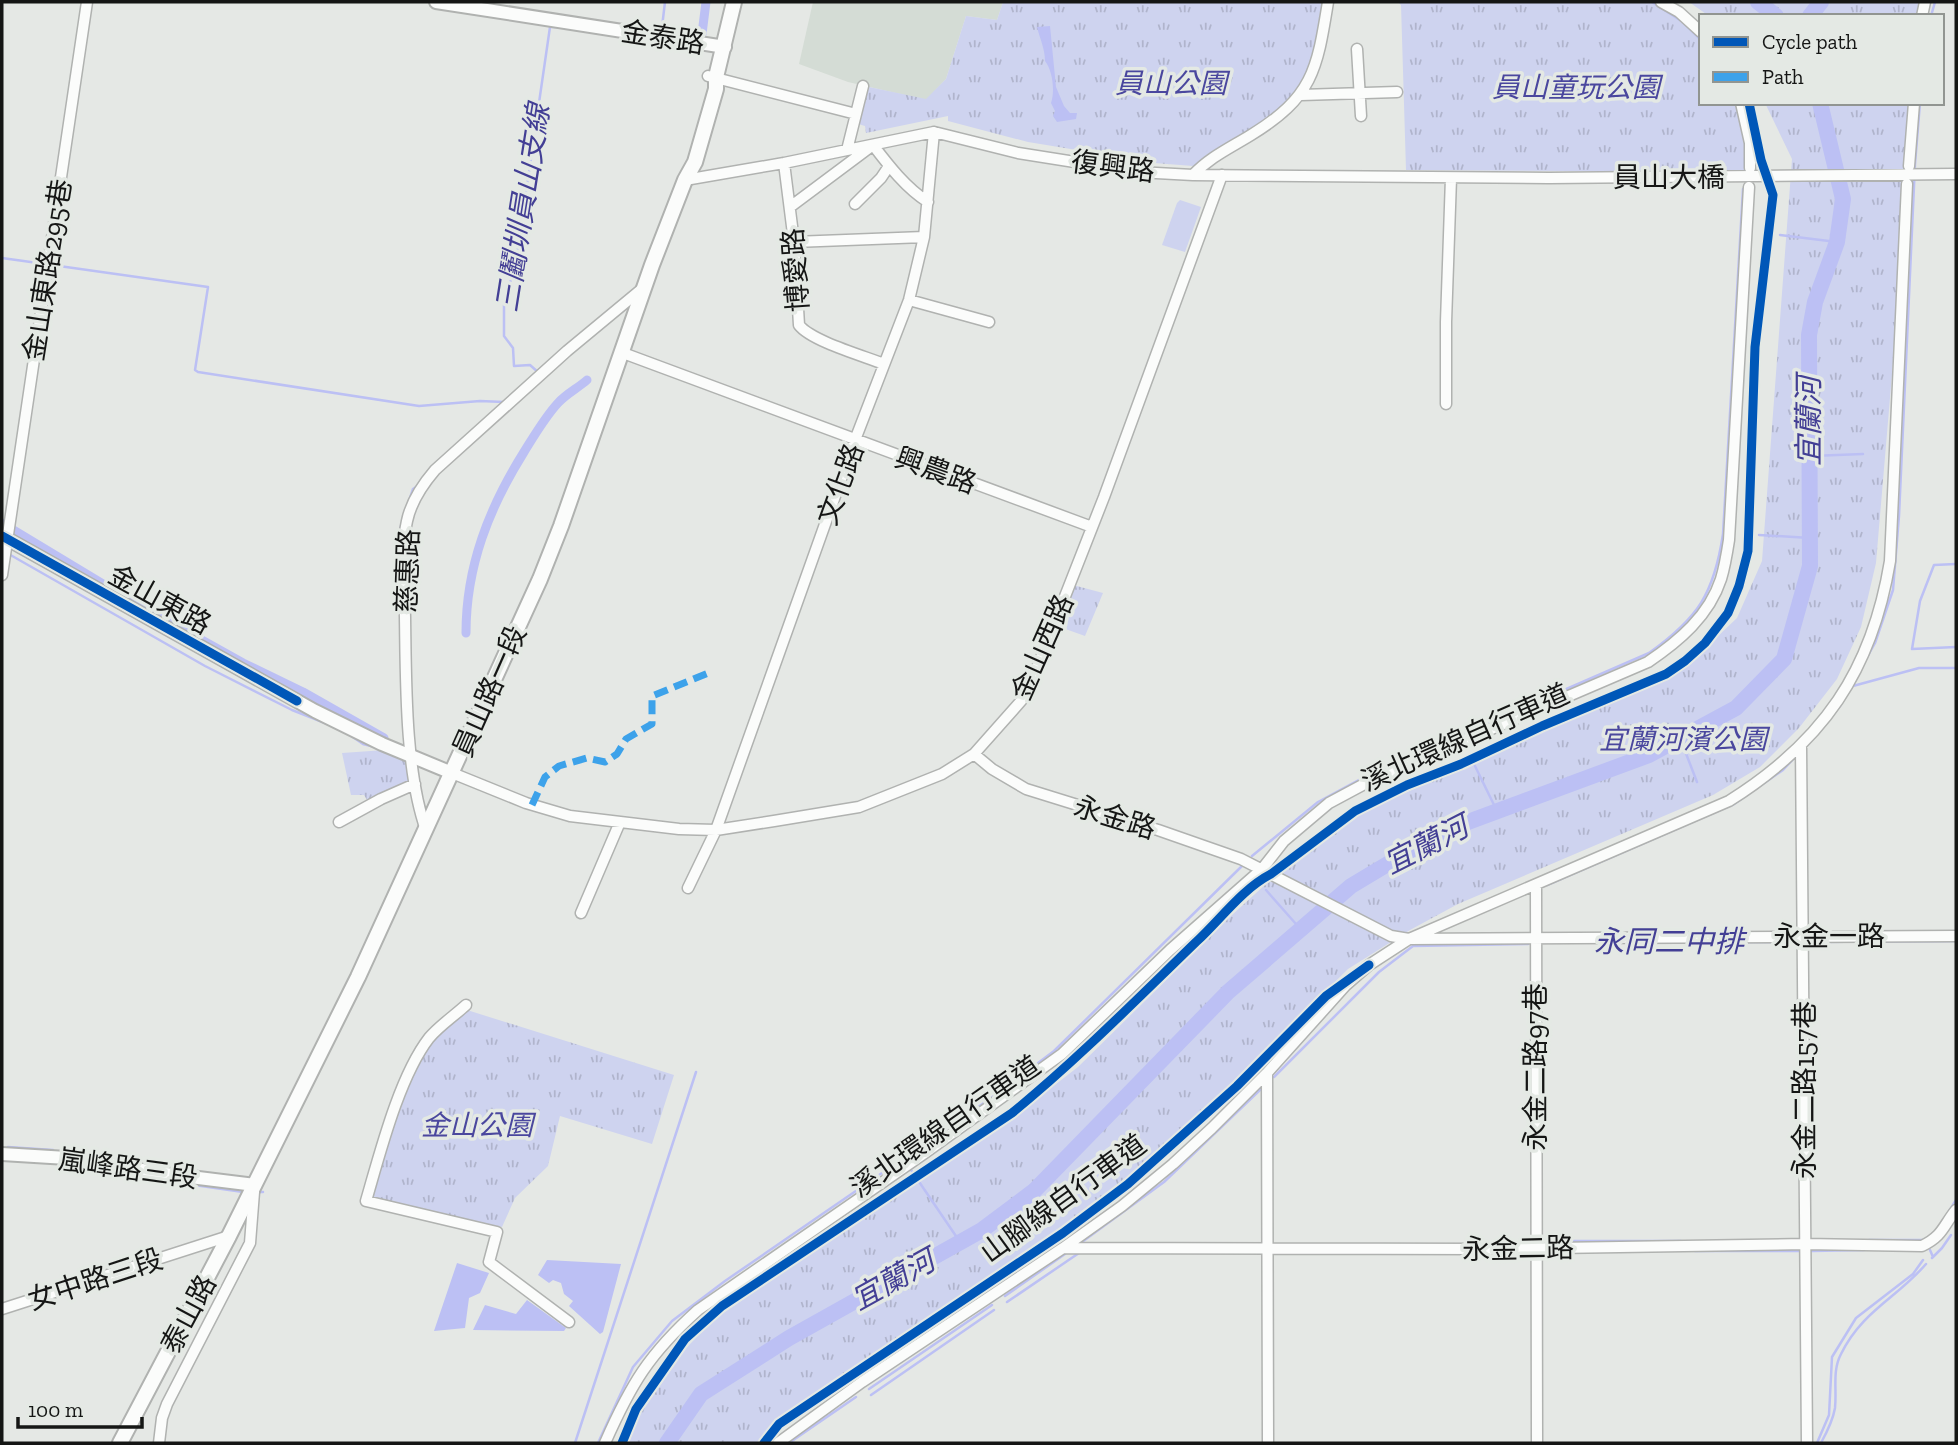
<svg xmlns="http://www.w3.org/2000/svg" width="1958" height="1445" viewBox="0 0 1958 1445" font-family="'Zilla Slab','Noto Sans TC',serif">
	<style>
		.built { fill: #d4dcd5 }
		.green { fill: #ced3ef }
		.park { fill: url(#park-tufts) }
		.water { fill: #bcc0f4 }
		.lines { fill: none; stroke-linecap: round; stroke-linejoin: round }
		.stream { stroke: #bcc0f4; stroke-width: 2.5 }
		.canal { stroke: #bcc0f4; stroke-width: 9 }
		.river { stroke: #bcc0f4; stroke-width: 16 }
		.minor-casing { stroke: #b0b2b0; stroke-width: 13 }
		.tertiary-casing { stroke: #b0b2b0; stroke-width: 16 }
		.primary-casing { stroke: #b0b2b0; stroke-width: 18 }
		.minor { stroke: #fbfcfb; stroke-width: 10 }
		.tertiary { stroke: #fbfcfb; stroke-width: 12 }
		.primary { stroke: #fbfcfb; stroke-width: 14 }
		.quiet { stroke: #3da2ea; stroke-width: 7; stroke-dasharray: 14 7; stroke-linecap: butt }
		.cycleway-casing { stroke: #e4e9e4; stroke-width: 13 }
		.cycleway { stroke: #0057b8; stroke-width: 9 }
		.labels { text-anchor: middle; stroke-width: 7; stroke-linejoin: round; paint-order: stroke }
		.street-label { font-size: 28px; fill: #151615; stroke: #e4e9e4 }
		.park-label { font-size: 28px; font-style: italic; fill: #4a479e; stroke: #e4e9e4 }
		.water-label { font-size: 30px; font-style: italic; fill: #433f95; stroke: #e4e9e4 }
	</style>
	<defs>
		<pattern id="park-tufts" width="24" height="20" patternUnits="userSpaceOnUse" patternTransform="scale(1.75)"><rect width="24" height="20" fill="#ced3ef"/><path d="M3 7l-1-3M5 7V3M7 7l1-3M15 17l-1-3M17 17v-4M19 17l1-3" fill="none" stroke="#b0b4cc"/></pattern>
	</defs>
	<rect width="100%" height="100%" fill="#e5e8e5"/>
	<path class="built" d="M 813,2 L 1003,2 L 997,20 L 966,16 L 946,79 L 926,100 L 848,82 L 799,64 Z"/>
	<path class="green" d="M 1180,200 L 1201,207 L 1185,252 L 1162,245 L 1177,203 Z"/>
	<path class="park" d="M 1003,2 L 1325,2 L 1312,66 L 1298,94 L 1270,118 L 1193,166 L 1090,158 L 1089,152 L 1028,142 L 948,121 L 948,116 L 866,133 L 865,126 L 858,124 L 869,87 L 926,99 L 946,79 L 966,16 L 997,20 Z
		M 1398,2 L 1656,2 L 1681,16 L 1701,33 L 1701,103 L 1743,103 L 1754,159 L 1754,172 L 1406,170 L 1401,5 Z
		M 1689,2 L 1923,2 L 1922,16 L 1709,16 Z
		M 1765,103 L 1915,103 L 1876,563 L 1861,627 L 1837,679 L 1799,728 L 1760,767 L 1713,795 L 1458,904 L 1410,930 L 1348,969 L 1194,1121 L 1133,1177 L 1034,1248 L 774,1421 L 759,1443 L 629,1443 L 641,1407 L 669,1366 L 713,1320 L 1030,1104 L 1078,1067 L 1233,914 L 1290,862 L 1362,812 L 1673,674 L 1701,652 L 1737,618 L 1762,561 L 1792,159 Z
		M 1073,585 L 1103,593 L 1085,636 L 1057,626 Z
		M 385,750 L 408,757 L 409,782 L 369,803 L 364,795 L 351,795 L 342,753 Z
		M 467,1010 L 674,1075 L 652,1144 L 560,1116 L 548,1166 L 515,1198 L 502,1227 L 371,1200 C 384,1155 403,1072 434,1039 C 444,1028 456,1019 467,1010 Z"/>
	<path class="water" d="M 1050,26 L 1056,87 L 1064,106 L 1070,113 L 1077,113 L 1076,119 L 1057,122 L 1053,116 L 1055,111 L 1051,103 C 1055,92 1053,71 1045,61 C 1045,49 1040,39 1037,27 Z
		M 547,1260 L 621,1264 L 603,1332 L 600,1334 L 569,1306 L 573,1301 L 564,1294 L 561,1283 L 553,1280 L 549,1283 L 538,1275 Z
		M 457,1263 L 489,1273 L 480,1293 L 469,1298 L 465,1328 L 434,1331 Z
		M 527,1300 L 566,1328 L 564,1331 L 473,1330 L 485,1305 L 516,1314 Z"/>
	<g class="lines">
		<path class="stream" d="M 1652,2 L 1683,22 L 1701,40
			M 1931,16 L 1935,2
			M 662,27 L 702,34
			M 658,33 L 662,27 L 665,2
			M 1745,167 L 1745,158
			M 1780,235 L 1837,242
			M 2,258 L 45,264
			M 52,265 L 208,287 L 195,370 L 198,372 L 419,406 L 480,401 L 504,402
			M 539,373 L 530,365 L 514,366 L 513,348 L 504,336 L 504,305 L 510,282 L 514,275 L 550,27 L 558,27
			M 1811,456 L 1863,454
			M 404,516 L 413,489 L 419,485
			M 1759,535 L 1810,538
			M 7,553 L 205,666 L 292,710 L 325,723
			M 1956,564 L 1934,565 L 1920,601 L 1912,649 L 1956,647
			M 398,575 L 397,545 L 401,526
			M 1853,686 L 1919,668 L 1956,668
			M 1843,700 L 1875,643 L 1893,590 L 1899,516 L 1915,164 L 1920,103
			M 347,733 L 363,744 L 375,747
			M 1680,738 L 1697,782
			M 1806,746 L 1840,706
			M 1474,764 L 1497,811
			M 1252,856 L 1318,802 L 1368,775 L 1649,653 C 1698,618 1714,594 1723,534 L 1743,189
			M 1547,885 L 1734,804 L 1783,770 L 1795,757
			M 1266,890 L 1296,924
			M 1741,942 L 1797,942
			M 1810,942 L 1956,941
			M 1413,946 L 1528,944
			M 1274,1077 L 1379,972 L 1413,946
			M 8,1147 L 53,1150
			M 66,1165 L 151,1178
			M 909,1167 L 960,1242
			M 159,1180 L 243,1192
			M 259,1192 L 263,1192
			M 1945,1218 L 1956,1200
			M 1956,1227 L 1956,1226
			M 1869,1240 L 1926,1240
			M 1541,1241 L 1681,1241
			M 1082,1242 L 1164,1182 L 1261,1089
			M 1930,1250 L 1933,1257
			M 1695,1251 L 1800,1251
			M 1812,1251 L 1864,1250
			M 1932,1258 L 1942,1248 L 1951,1235
			M 1005,1296 L 1065,1254
			M 1007,1302 L 1079,1253
			M 869,1389 L 992,1305
			M 871,1395 L 994,1310
			M 575,1443 L 696,1072
			M 598,1443 L 633,1367 L 672,1321 L 725,1281 L 994,1096 L 1054,1051 L 1243,865
			M 789,1443 L 856,1397
			M 1817,1443 L 1829,1415 L 1832,1357 L 1856,1318 L 1913,1274 L 1923,1260
			M 1821,1443 C 1827,1432 1833,1420 1835,1408 C 1837,1389 1832,1371 1841,1354 C 1862,1311 1897,1298 1926,1264"/>
		<path class="canal" d="M 702,34 L 706,2
			M 2,523 L 128,599 L 243,663 L 303,692 L 384,738
			M 466,633 C 466,566 489,508 524,452 C 534,436 545,417 558,403 C 566,394 578,388 587,380"/>
		<path class="river" d="M 1758,2 L 1776,16
			M 1810,16 L 1821,2
			M 667,1443 L 701,1394 L 789,1338 L 982,1230 L 1034,1191 L 1228,992 L 1351,886 L 1441,832 L 1649,755 L 1736,708 L 1784,659 L 1810,566 L 1809,335 L 1815,302 L 1837,242 L 1843,199 L 1820,103"/>
		<g class="minor-casing">
			<path id="minor" d="M 1661,2 L 1679,12 L 1701,32
				M 1922,16 L 1925,2
				M 1357,49 L 1361,116
				M 708,76 L 856,114
				M 1301,95 L 1397,92
				M 1741,103 L 1750,143 L 1750,168
				M 847,150 L 863,86
				M 784,163 L 794,242 L 799,325 C 811,341 864,356 884,364
				M 1909,166 L 1914,103
				M 1193,175 C 1210,157 1230,148 1251,135 C 1313,97 1317,70 1328,2
				M 685,180 L 784,163 L 934,132 L 1018,153 L 1138,172 L 1193,175 L 1549,178 L 1956,174
				M 855,204 L 881,178 L 889,166
				M 790,207 L 873,145 C 889,166 906,188 928,202
				M 794,242 L 924,237
				M 909,300 L 989,322
				M 623,353 L 1092,527
				M 1446,404 L 1446,322 L 1451,178
				M 2,575 L 87,2
				M 1801,746 L 1807,1443
				M 974,754 L 992,769 L 1026,789 L 1158,830 L 1241,859 L 1391,936 L 1409,939 L 1956,936
				M 452,773 L 526,803 L 570,816 L 679,829 L 716,830 L 774,821 L 859,807 L 942,774 L 974,754 L 1021,701 L 1031,683 L 1104,497 L 1222,175
				M 339,822 L 381,799 L 415,784
				M 426,830 C 405,771 406,681 405,617 C 404,586 400,552 407,521 C 411,502 423,484 435,470 L 567,351 L 643,288
				M 1536,885 L 1537,1443
				M 688,888 L 716,830 L 855,440 L 909,300 L 924,237 L 934,132
				M 581,913 L 620,822
				M 466,1005 C 454,1016 439,1026 429,1038 C 399,1077 380,1153 366,1201 L 497,1232 L 489,1262 L 569,1322
				M 1267,1073 L 1268,1443
				M 1064,1248 L 1485,1249 L 1805,1244 L 1922,1246 C 1943,1236 1943,1226 1956,1210
				M 2,1309 L 229,1236
				M 159,1443 L 162,1418 L 167,1404 L 250,1243 L 254,1192
				M 605,1443 C 631,1384 649,1354 698,1310 L 925,1153 L 1062,1054 L 1170,950 L 1262,869 L 1284,841 L 1329,803 L 1370,781 L 1648,662 C 1679,641 1709,616 1721,579 C 1725,566 1727,553 1729,540 L 1749,187
				M 778,1443 L 862,1382 L 1063,1248 L 1122,1206 L 1173,1164 L 1212,1128 L 1267,1073 L 1346,985 L 1369,965 L 1409,939 L 1729,801 C 1823,742 1872,671 1890,561 L 1907,184"/>
		</g>
		<g class="tertiary-casing">
			<path id="tertiary" d="M 436,2 L 725,47
				M 2,536 L 315,711 L 382,744 L 452,773
				M 2,1154 L 83,1159 L 158,1173 L 255,1185"/>
		</g>
		<g class="primary-casing">
			<path id="primary" d="M 120,1443 L 229,1236 L 358,977 L 540,579 L 561,526 L 652,265 L 685,180 L 695,162 L 716,89 L 716,77 L 734,2"/>
		</g>
		<use href="#minor" class="minor"/>
		<use href="#tertiary" class="tertiary"/>
		<use href="#primary" class="primary"/>
		<path class="quiet" d="M 532,805 L 545,777 L 559,766 L 587,758 L 605,762 L 617,754 L 626,739 L 652,724 L 652,696 L 711,672"/>
		<g class="cycleway-casing">
			<path id="cycleway" d="M 2,536 L 297,701
				M 622,1443 L 636,1409 L 685,1339 L 722,1306 L 1012,1113 C 1077,1060 1136,1000 1196,942 C 1220,920 1242,889 1271,874 L 1355,811 L 1407,785 L 1461,764 L 1542,726 L 1666,674 L 1685,661 L 1705,643 L 1728,613 L 1739,586 L 1748,551 L 1755,347 L 1773,195 L 1761,160 L 1749,103
				M 764,1443 L 779,1424 L 1063,1233 L 1128,1184 L 1237,1086 L 1326,996 L 1369,965"/>
		</g>
		<use href="#cycleway" class="cycleway"/>
	</g>
	<g class="labels">
		<g class="street-label">
			<text transform="translate(663 37) rotate(9)" y="10">金泰路</text>
			<text transform="translate(1113 166) rotate(7)" y="10">復興路</text>
			<text x="1669" y="187">員山大橋</text>
			<text transform="translate(47 270) rotate(-81)" y="10">金山東路295巷</text>
			<text transform="translate(795 270) rotate(-94)" y="10">博愛路</text>
			<text transform="translate(936 470) rotate(20)" y="10">興農路</text>
			<text transform="translate(840 484) rotate(-70)" y="10">文化路</text>
			<text transform="translate(407 571) rotate(-88)" y="10">慈惠路</text>
			<text transform="translate(160 599) rotate(29)" y="10">金山東路</text>
			<text transform="translate(1042 647) rotate(-66)" y="10">金山西路</text>
			<text transform="translate(489 691) rotate(-66)" y="10">員山路一段</text>
			<text transform="translate(1465 737) rotate(-24)" y="10">溪北環線自行車道</text>
			<text transform="translate(1115 817) rotate(17)" y="10">永金路</text>
			<text x="1829" y="946">永金一路</text>
			<text transform="translate(1535 1067) rotate(-90)" y="10">永金二路97巷</text>
			<text transform="translate(1804 1090) rotate(-90)" y="10">永金二路157巷</text>
			<text transform="translate(945 1126) rotate(-35)" y="10">溪北環線自行車道</text>
			<text transform="translate(128 1168) rotate(8)" y="10">嵐峰路三段</text>
			<text transform="translate(1063 1198) rotate(-36)" y="10">山腳線自行車道</text>
			<text transform="translate(1518 1248) rotate(-1)" y="10">永金二路</text>
			<text transform="translate(95 1279) rotate(-18)" y="10">女中路三段</text>
			<text transform="translate(188 1314) rotate(-62)" y="10">泰山路</text>
		</g>
		<g class="park-label">
			<text x="1171" y="93">員山公園</text>
			<text x="1576" y="97">員山童玩公園</text>
			<text x="1683" y="749">宜蘭河濱公園</text>
			<text x="477" y="1135">金山公園</text>
		</g>
		<g class="water-label">
			<text transform="translate(523 208) rotate(-81)" y="10">三鬮圳員山支線</text>
			<text transform="translate(1809 421) rotate(-90)" y="10">宜蘭河</text>
			<text transform="translate(1426 845) rotate(-27)" y="10">宜蘭河</text>
			<text x="1669" y="952">永同二中排</text>
			<text transform="translate(893 1280) rotate(-29)" y="10">宜蘭河</text>
		</g>
	</g>
	<rect width="1958" height="1445" fill="none" stroke="#151615" stroke-width="7"/>
	<rect x="1699" y="14" width="245" height="91" fill="#e4e9e4" stroke="#919591" stroke-width="2"/>
	<rect x="1713" y="37" width="35" height="10" fill="#0057b8" stroke="#919591" stroke-width="2"/>
	<text x="1762" y="49" font-size="21" fill="#151615">Cycle path</text>
	<rect x="1713" y="72" width="35" height="10" fill="#3da2ea" stroke="#919591" stroke-width="2"/>
	<text x="1762" y="84" font-size="21" fill="#151615">Path</text>
	<path d="M18 1417v10h124v-10" fill="none" stroke="#151615" stroke-width="3.5"/>
	<text x="28" y="1417" font-size="21" fill="#151615" stroke="#e4e9e4" stroke-width="5" paint-order="stroke">100 m</text>
</svg>
